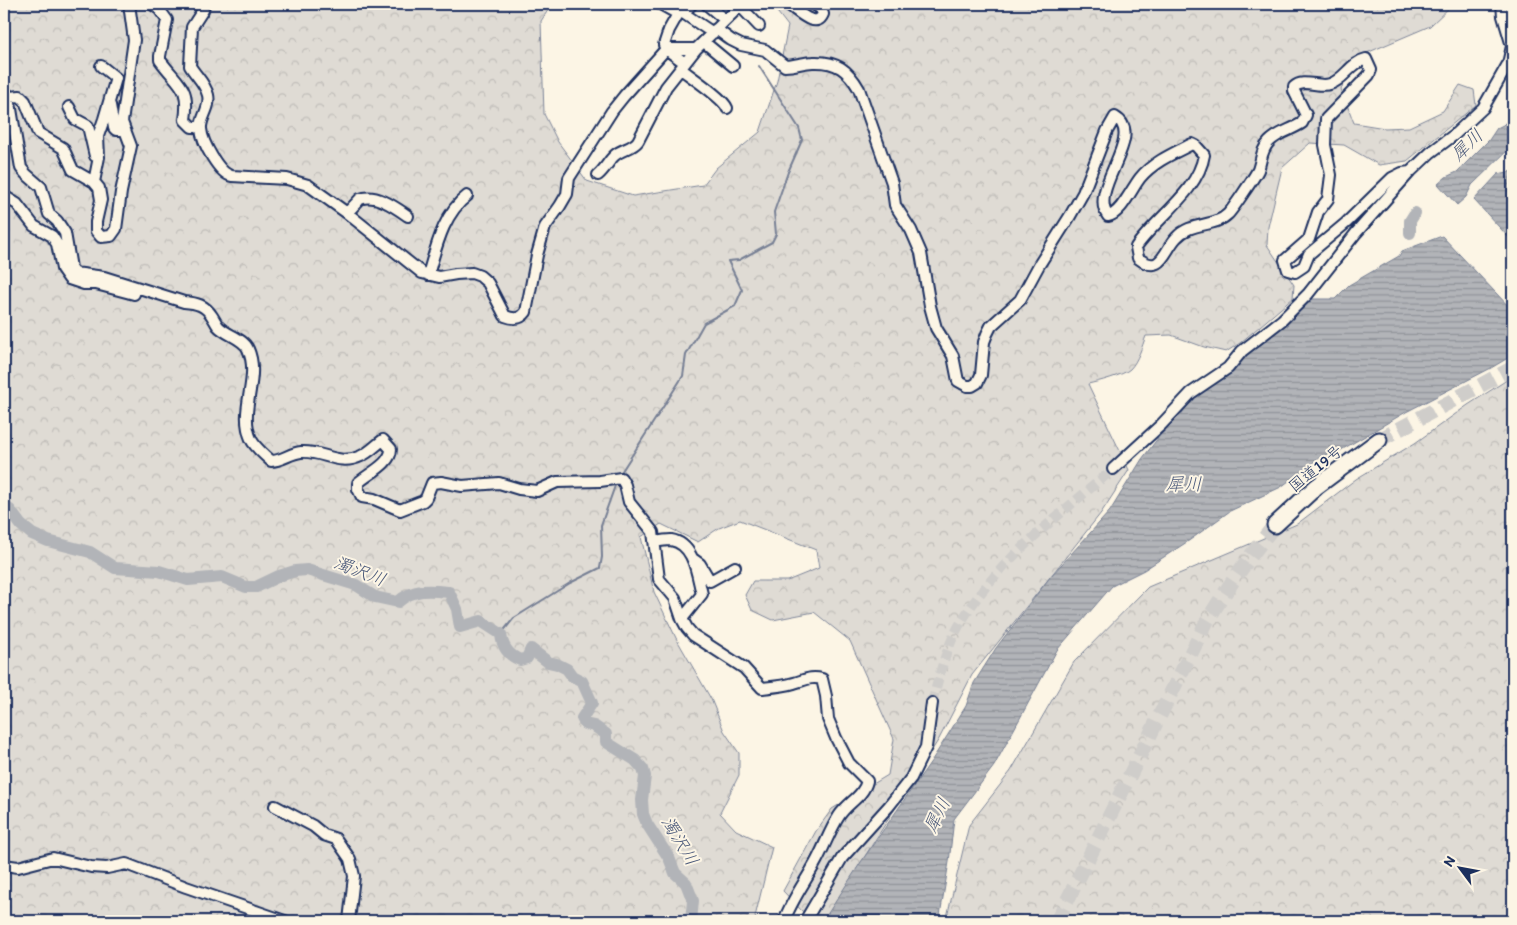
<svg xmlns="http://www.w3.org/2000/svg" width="1517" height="925" viewBox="0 0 1517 925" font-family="Itim,'Klee One',sans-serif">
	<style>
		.forest { fill: url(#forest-crowns); stroke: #7d8599 }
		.water { fill: url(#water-rules); stroke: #767f94 }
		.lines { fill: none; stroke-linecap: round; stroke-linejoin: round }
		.stream { stroke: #767f94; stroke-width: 2 }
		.river { stroke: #b2b4b8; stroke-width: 12 }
		.minor-tunnel { stroke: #cfcdca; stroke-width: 10; stroke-dasharray: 10 5; stroke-linecap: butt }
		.highway-tunnel { stroke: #cfcdca; stroke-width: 15; stroke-dasharray: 15 8; stroke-linecap: butt }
		.minor-casing { stroke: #1b2f5e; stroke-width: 14 }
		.highway-casing { stroke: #1b2f5e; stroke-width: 19 }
		.minor { stroke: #fcf5e5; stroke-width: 10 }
		.highway { stroke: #fcf5e5; stroke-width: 15 }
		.labels { text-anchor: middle; stroke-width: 4; stroke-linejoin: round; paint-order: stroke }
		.street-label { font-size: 16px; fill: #1b2f5e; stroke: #fcf5e5 }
		.water-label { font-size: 18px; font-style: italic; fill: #485779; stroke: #fcf5e5 }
	</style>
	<defs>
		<pattern id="forest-crowns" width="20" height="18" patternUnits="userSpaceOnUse" patternTransform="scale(1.25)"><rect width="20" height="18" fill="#dfdbd4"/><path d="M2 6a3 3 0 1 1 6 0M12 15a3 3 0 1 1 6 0" fill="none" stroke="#bfbcb8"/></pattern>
		<pattern id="water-rules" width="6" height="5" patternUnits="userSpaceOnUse" patternTransform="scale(1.25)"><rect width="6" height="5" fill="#b2b4b8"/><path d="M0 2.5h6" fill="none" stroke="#909399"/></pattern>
	</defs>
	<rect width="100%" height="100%" fill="#fcf5e5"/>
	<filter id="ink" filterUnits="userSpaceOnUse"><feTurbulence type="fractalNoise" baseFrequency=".02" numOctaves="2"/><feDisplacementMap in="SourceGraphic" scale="10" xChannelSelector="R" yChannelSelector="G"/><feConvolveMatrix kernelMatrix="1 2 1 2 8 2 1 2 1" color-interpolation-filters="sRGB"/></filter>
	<g filter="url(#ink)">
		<path class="forest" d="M 4,4 L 552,4 L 541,21 L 544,114 L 558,142 L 587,181 L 633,196 L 703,185 L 716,168 L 760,132 L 777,81 L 788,26 L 771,4 L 1453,4 L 1430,26 L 1355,58 L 1341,89 L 1354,123 L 1385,128 L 1409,127 L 1443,111 L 1460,85 L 1474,90 L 1476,105 L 1407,161 L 1379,165 L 1344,145 L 1310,143 L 1282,168 L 1268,227 L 1267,245 L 1294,285 L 1293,298 L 1240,343 L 1226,352 L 1204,347 L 1171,335 L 1146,336 C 1142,346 1138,361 1130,369 C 1124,375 1097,382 1088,384 L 1129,470 L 1101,513 L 972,675 L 939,739 L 824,921 L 802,911 L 783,891 L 816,831 L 832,809 L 888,775 L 894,739 L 850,641 L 814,612 L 773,620 L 752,610 L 745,595 L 753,581 L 787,581 L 819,568 L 816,550 L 740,520 L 719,528 L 698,542 L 661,524 L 641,537 L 654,592 L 676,638 L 711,699 L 724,731 L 739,753 L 739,775 L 720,813 L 736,830 L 772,847 L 755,917 L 758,921 L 4,921 Z
			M 1513,376 L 1513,921 L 946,921 L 969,825 L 1011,771 L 1074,662 L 1148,587 L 1297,524 L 1356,479 L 1415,443 L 1468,405 Z"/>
		<path class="water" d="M 1513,115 L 1513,145 L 1472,185 L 1466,197 L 1457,205 L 1438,184 L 1446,177 L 1457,172 L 1489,140 L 1497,128 L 1503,125 Z
			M 1513,171 L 1513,242 L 1474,200 L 1498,174 Z
			M 1442,236 L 1513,311 L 1513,355 L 1491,368 L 1406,412 L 1336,453 L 1322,456 L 1281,487 L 1230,511 L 1190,540 L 1144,570 L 1112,586 L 1057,650 L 994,766 L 954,819 L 949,862 L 939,921 L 823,921 L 861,862 L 932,760 L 966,706 L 974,683 L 996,648 L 1051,576 L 1110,511 L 1142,459 L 1172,420 L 1180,416 L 1193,398 L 1230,374 L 1247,352 L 1287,323 L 1310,299 L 1335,299 L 1349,285 L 1399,256 L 1402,251 Z"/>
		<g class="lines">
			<path class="stream" d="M 620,474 L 683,376 L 686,355 L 704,323 L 735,306 L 742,290 L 728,261 L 739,260 L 772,242 L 776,234 L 774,212 L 788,172 L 802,140 L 799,128 L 759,66
				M 501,634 L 514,618 L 570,583 L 600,568 L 602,557 L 601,525 L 616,483"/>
			<path class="river" d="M 1410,233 L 1410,221 L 1415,213
				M 4,506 L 10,510 L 21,525 L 32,534 L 48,541 L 90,552 L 115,568 L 159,571 L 188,580 L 222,577 L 246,587 L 256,587 L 279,576 L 295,571 L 307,570 L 356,585 L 375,597 L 398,602 C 414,588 430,590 449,592 L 457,609 L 460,627 L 481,621 L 501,634 C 502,647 508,655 520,660 L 527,658 L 531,649 L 548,662 L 557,664 L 567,669 L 572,676 L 582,681 L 592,703 L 582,718 L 585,724 L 594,726 L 606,734 L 606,742 L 635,760 L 643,769 L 645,776 L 642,800 L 643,814 L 647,824 L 669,858 L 675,873 L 686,883 L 693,901 L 691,921"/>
			<path class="minor-tunnel" d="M 932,703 C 939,676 946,648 960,624 C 996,561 1059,516 1113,469"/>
			<path class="highway-tunnel" d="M 1379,440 L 1513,368
				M 1057,921 L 1207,621 C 1228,587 1250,555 1275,525"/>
			<g class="minor-casing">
				<path id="minor" d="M 152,4 L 159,9 L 167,20 L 160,56 L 160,60 C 179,86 190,85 185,120 L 192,127 L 201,127
					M 204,4 L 203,10 L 192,27 L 190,66 C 196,76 205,83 208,95 C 211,108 200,118 201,129 C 202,142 219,174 232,176 L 287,179 L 308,185 L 347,213 L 422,273 L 439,277 L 456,274 L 472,273 L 480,276 L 488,283 L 505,316 C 513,319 520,320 526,312 L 537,255 L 545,227 L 560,206 L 567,194 L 569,178 L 612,111 L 624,96 L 666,49 L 696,49 L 742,4
					M 660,4 L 678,14
					M 706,4 L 725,20
					M 787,4 C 796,9 816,31 823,14 L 821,9 L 814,4
					M 740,6 L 759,26
					M 683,13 L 692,4
					M 716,29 L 731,40 L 741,45 L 765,50 L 785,66 C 795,66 804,62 813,62 C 837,61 848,70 859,89 L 892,183 L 895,205 L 911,230 L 921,253 L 930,306 L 936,328 L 953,356 L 958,381 L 967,386 L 972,386 L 977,383 L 981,375 L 984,342 L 987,334 L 991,326 L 1020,300 L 1039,265 L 1070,216 L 1083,193 L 1107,131 L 1115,117 C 1147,135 1087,190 1108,216 C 1121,214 1132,188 1140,178 C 1153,162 1174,153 1192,144 L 1196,146 L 1204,155 C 1198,192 1156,218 1136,247 L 1138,258 C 1161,276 1164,251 1176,238 C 1191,221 1214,228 1228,214 C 1233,209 1255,176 1258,170 C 1262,159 1261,150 1269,142 C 1278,132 1292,130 1302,123 L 1306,115 L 1294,91 L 1294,87 C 1303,78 1319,88 1330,84 C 1344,80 1351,62 1366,59 L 1371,70 L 1369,75 L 1326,119 L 1325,145 L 1331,175 L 1328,199 L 1318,212 L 1309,239 L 1285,260 L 1288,270 L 1295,272 L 1304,266 L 1309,254 L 1346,223 L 1392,178 L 1402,173 L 1410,172
					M 704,42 L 733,66
					M 685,63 L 666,49 L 664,45 L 669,30 L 678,14 L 680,12 L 683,13 L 713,33
					M 681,69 C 690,76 724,99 727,108
					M 4,90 L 9,97 L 21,168 L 26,174 L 41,187 L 49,214 L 57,221 L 65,233 L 71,268 L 75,273 L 104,277 L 184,302 C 197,303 205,305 212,316 C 214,319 216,323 218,326 C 226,335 243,338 248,349 C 261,378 238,409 251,439 C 255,448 264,454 271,461 C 282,461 290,453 301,452 C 323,450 338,467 361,456 C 369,453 376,445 383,440 L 391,449 C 391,464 369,473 358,483 L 358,489 L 362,497 L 374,499 L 400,510 L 423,501 L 426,498 L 432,483 L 441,482 L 462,486 L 499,483 L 519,489 L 537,491 L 557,482 L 600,481 L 621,478 L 625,485 L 629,502 L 653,532 L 659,579 L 675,598 L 682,619 L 687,628 L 693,635 L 744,668 L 762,688 C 772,687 784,686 794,683 C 805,680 811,676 822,679 L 826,696 L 828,719 L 836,738 L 849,763 L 867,781 C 863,797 848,802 839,816 C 830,830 825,845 817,860 C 806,881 792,899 784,921
					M 9,97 L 20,96 L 25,101 L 38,133 L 63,148 L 73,170 L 94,182 L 99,188 L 101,200 L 96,222 L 96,231 L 101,237 L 111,236 L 116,229 L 121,192 L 131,146 L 122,122 L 134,40 L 129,4
					M 110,105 L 114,128 L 116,130 L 124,130
					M 69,107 L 75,119 L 88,126 L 95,156
					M 598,175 C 605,169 608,162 614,156 C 621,149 632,149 638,141 L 666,87 L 696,49
					M 94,182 L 99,157 L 98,136 L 104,119 L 116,78 L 101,66
					M 4,196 L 17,204 L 34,226 L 52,236 L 57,244 L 62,269 L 69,279 L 84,284 L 96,284 L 134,294
					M 347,213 L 360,199 C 376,193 395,207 408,216
					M 428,275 C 436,248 443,214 467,196
					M 1113,469 L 1161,425 L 1191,393 L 1228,368 L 1242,351 L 1282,320 L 1308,294 L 1356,233 L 1410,172 L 1430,153 L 1454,135 L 1483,108 L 1508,64 L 1512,46 L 1503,16 L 1502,4
					M 655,542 C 660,541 666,540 671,540 C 695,544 697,576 702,594 L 682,619
					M 693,559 L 700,564 L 710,581 L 735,567
					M 275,806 L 313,826 L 324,835 L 336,839 L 350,859 L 354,876 L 349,921
					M 4,865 L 18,867 L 53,858 L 91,867 L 107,868 L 126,864 L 186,887 L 285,921
					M 805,921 L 842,858 L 889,806 L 911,778 L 926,747 L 932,703"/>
			</g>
			<g class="highway-casing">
				<path id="highway" d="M 1275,525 L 1316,487 L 1379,440"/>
			</g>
			<use href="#minor" class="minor"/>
			<use href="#highway" class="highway"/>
		</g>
	</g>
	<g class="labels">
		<g class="street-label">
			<text transform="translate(1315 468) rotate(-39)" y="6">国道19号</text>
		</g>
		<g class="water-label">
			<text transform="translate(1467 145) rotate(-44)" y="6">犀川</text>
			<text x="1184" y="490">犀川</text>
			<text transform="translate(360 571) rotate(21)" y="6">濁沢川</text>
			<text transform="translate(937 815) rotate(-64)" y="6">犀川</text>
			<text transform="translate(680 841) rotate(59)" y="6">濁沢川</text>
		</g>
	</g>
	<rect width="1517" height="925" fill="none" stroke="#fcf5e5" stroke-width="20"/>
	<rect x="10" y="10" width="1497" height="905" fill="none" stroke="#1b2f5e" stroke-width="2" filter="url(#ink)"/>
	<g transform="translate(1460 868) rotate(302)" stroke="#fcf5e5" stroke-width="4" paint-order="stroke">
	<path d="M0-4L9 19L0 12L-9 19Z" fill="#1b2f5e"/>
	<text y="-8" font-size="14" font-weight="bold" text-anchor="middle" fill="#1b2f5e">N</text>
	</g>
</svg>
